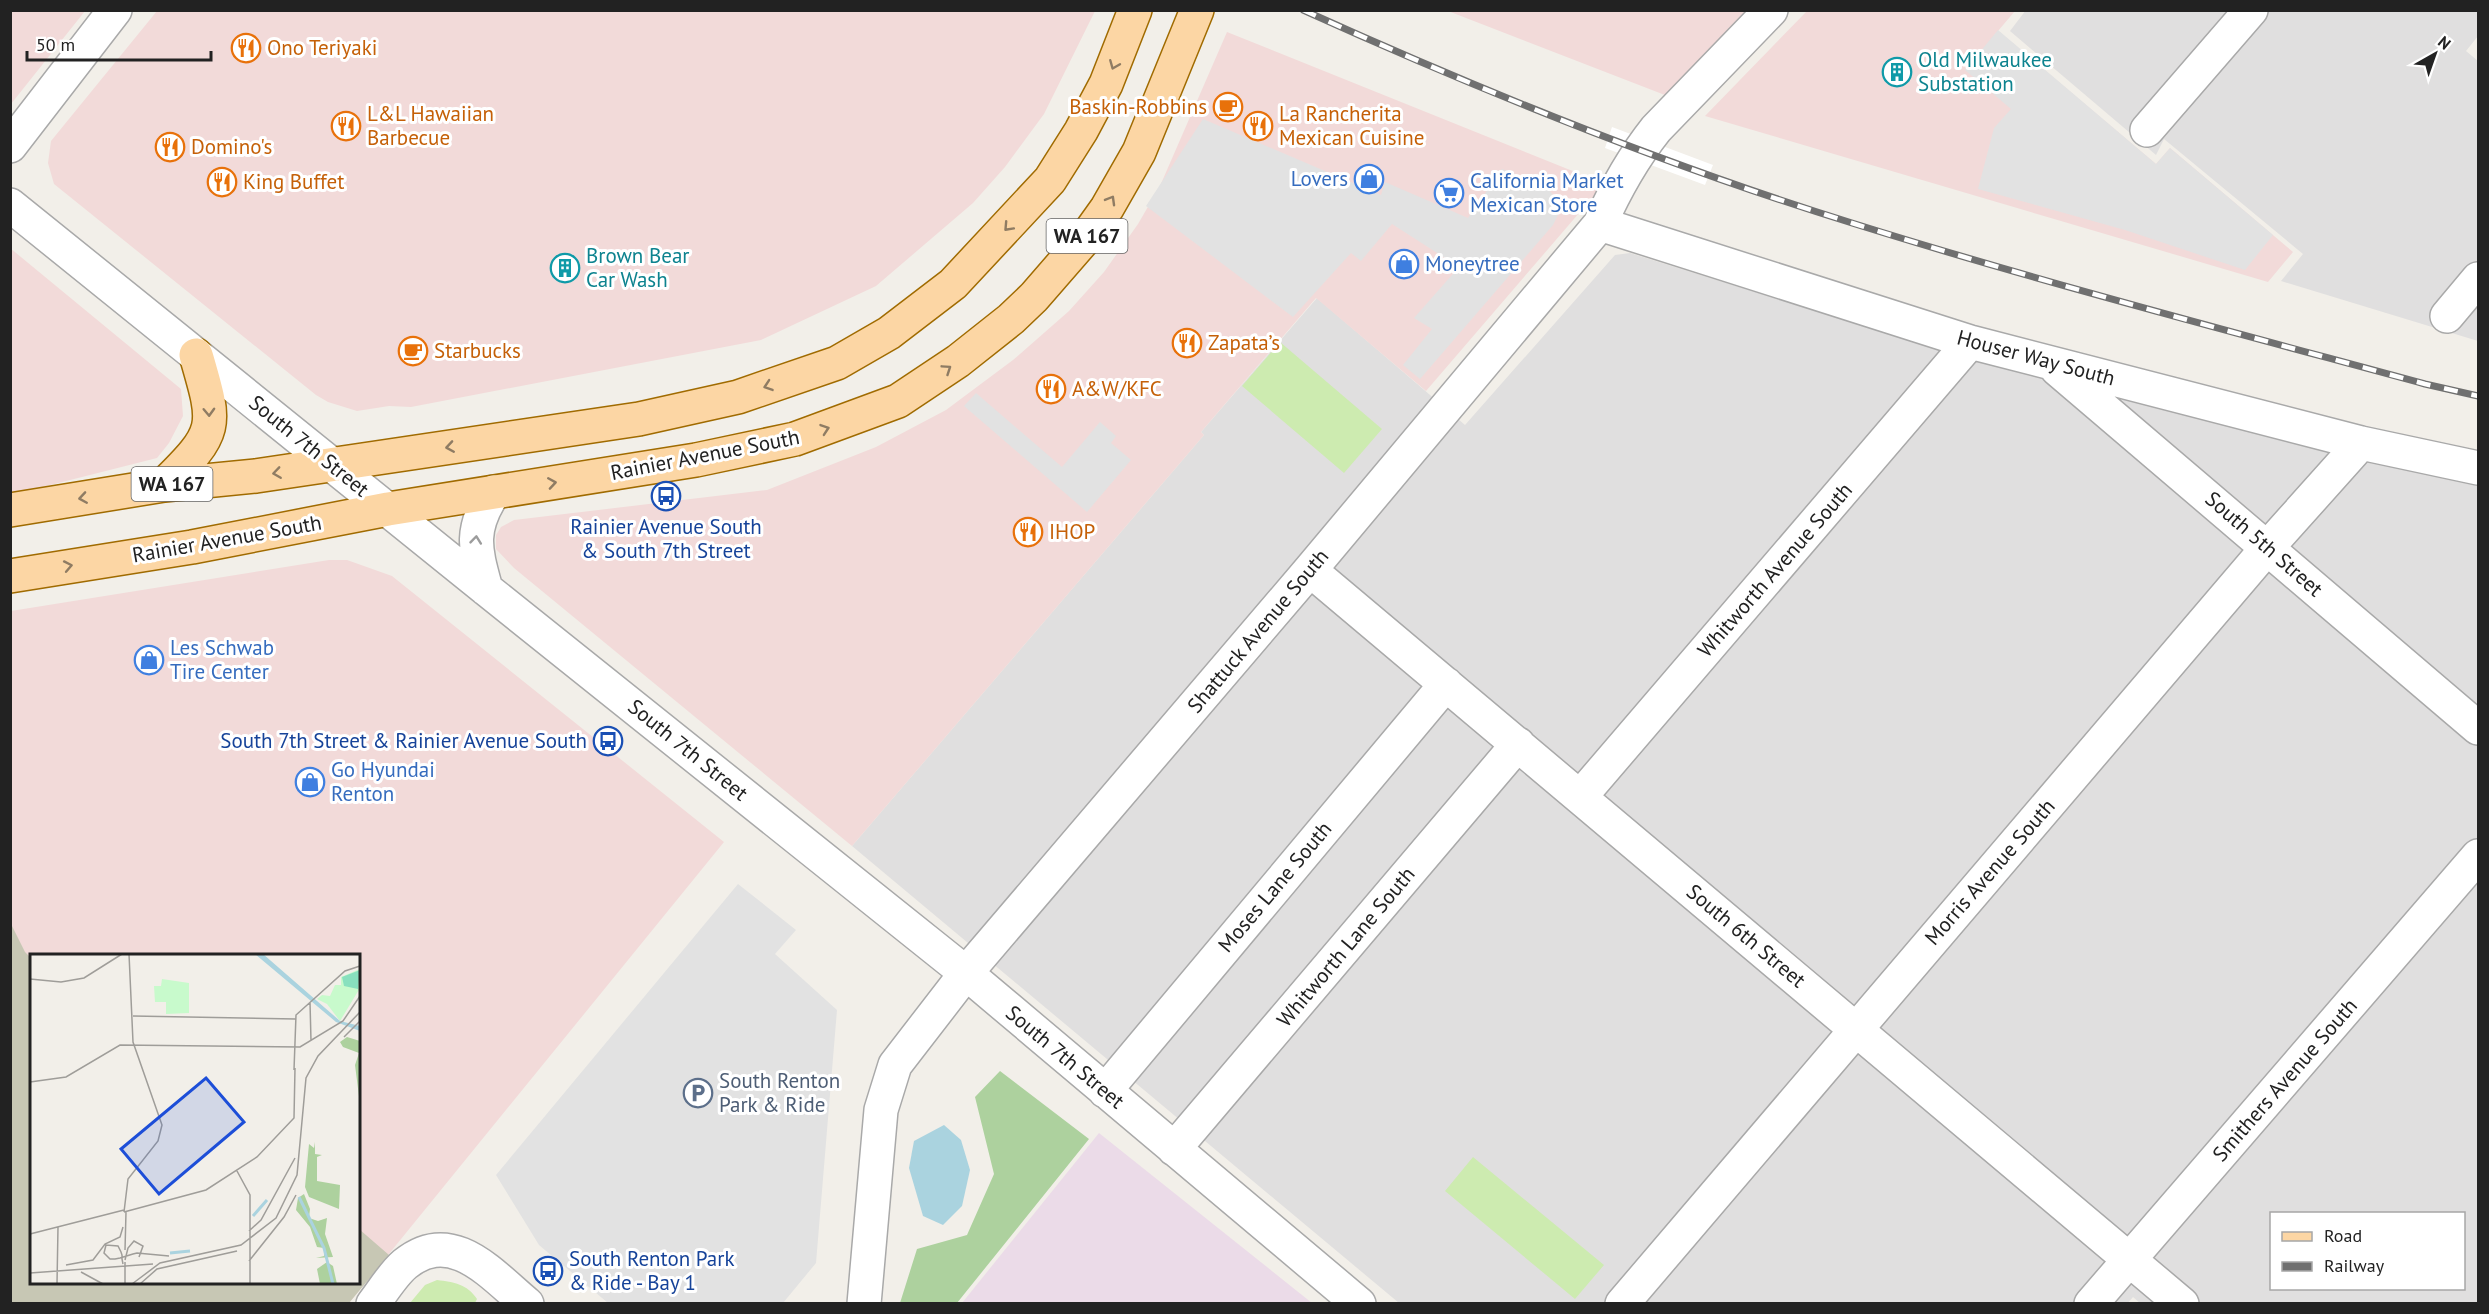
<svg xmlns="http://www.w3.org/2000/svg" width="2489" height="1314" viewBox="0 0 2489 1314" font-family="'PT Sans',sans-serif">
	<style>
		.residential { fill: #e0dfdf; fill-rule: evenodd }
		.commercial { fill: #f2dad9; fill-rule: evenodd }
		.industrial { fill: #ebdbe8 }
		.construction { fill: #c7c7b4 }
		.grass { fill: #cdebb0 }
		.forest { fill: #add19e }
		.parking { fill: #e2e2e2 }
		.water { fill: #aad3df }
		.pier { fill: #fff }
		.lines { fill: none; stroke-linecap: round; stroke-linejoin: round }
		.minor-casing { stroke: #a9a9a9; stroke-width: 36 }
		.major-casing { stroke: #a06b00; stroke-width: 36 }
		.minor { stroke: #fff; stroke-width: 33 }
		.major { stroke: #fcd6a4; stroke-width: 33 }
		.rail-casing { stroke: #707070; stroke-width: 7 }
		.rail { stroke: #fff; stroke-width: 4.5; stroke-dasharray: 14; stroke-linecap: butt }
		.oneway { stroke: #8f7c63 }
		.oneway2 { stroke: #9c9c9c }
		.labels { text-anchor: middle; stroke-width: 6; stroke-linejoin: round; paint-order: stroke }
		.shield { fill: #fff; stroke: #646464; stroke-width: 1.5 }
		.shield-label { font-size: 20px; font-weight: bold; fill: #222 }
		.food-label { font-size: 21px; fill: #c56008; stroke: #fff; text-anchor: start }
		.culture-label { font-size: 21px; fill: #0d838f; stroke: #fff; text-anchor: start }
		.shop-label { font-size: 21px; fill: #366cbe; stroke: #fff; text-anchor: start }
		.street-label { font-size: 21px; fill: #222; stroke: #fff }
		.transit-label { font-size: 21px; fill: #164399; stroke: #fff }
		.service-label { font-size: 21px; fill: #4e5e75; stroke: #fff; text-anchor: start }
		.inset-river { fill: none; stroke: #aad3df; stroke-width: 3 }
		.inset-road { fill: none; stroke: #9f9d99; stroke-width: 1.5 }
		.view { fill: #1d4ed8; fill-opacity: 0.15; stroke: #1d4ed8; stroke-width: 3 }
		.inset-edge { fill: none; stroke: #222; stroke-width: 3 }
	</style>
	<rect width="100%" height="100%" fill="#f2efe9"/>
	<path class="residential" d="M 2026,10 L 2478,11 L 2478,36 L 2466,51 L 2478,61 L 2478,341 L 2281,281 L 2303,254 L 2164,139 L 2156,155 L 2010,31 Z
		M 1630,253 L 1897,336 L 2478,470 L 2478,1303 L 2141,1304 L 2133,1297 L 2127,1304 L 1399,1303 L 852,846 L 1204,435 L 1201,432 L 1317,298 L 1465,425 L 1615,255 ZM 2272,1214 L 2464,1214 L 2464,1288 L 2272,1288 Z"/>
	<path class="commercial" d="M 11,10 L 85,11 L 11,104 L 10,11 Z
		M 157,11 L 157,10 L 1095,11 L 1044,114 L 1005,167 L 973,203 L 876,286 L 761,340 L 411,407 L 389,406 L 357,411 L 328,402 L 316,395 L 54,184 L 48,163 L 51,141 Z
		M 1448,11 L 1750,11 L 1670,97 Z
		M 1807,11 L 2015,11 L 1998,31 L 2156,164 L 2170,148 L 2293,252 L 2268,282 L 1705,116 Z
		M 1227,32 L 1595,180 L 1598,191 L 1426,391 L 1316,298 L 1201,432 L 1204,435 L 852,846 L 514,568 L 496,549 L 496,535 L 501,527 L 514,520 L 767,490 L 876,447 L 946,410 L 1013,360 L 1069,311 L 1104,272 L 1138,224 L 1160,186 Z
		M 10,248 L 181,389 L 183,416 L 169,443 L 157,458 L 11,495 Z
		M 329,560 L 347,560 L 392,576 L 724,842 L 349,1303 L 11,1304 L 11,611 ZM 32,956 L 358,956 L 358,1282 L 32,1282 Z"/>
	<path class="industrial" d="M 1099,1133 L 1312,1303 L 962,1303 Z"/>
	<path class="construction" d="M 11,924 L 25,952 L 31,958 L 32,1282 L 358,1282 L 359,1229 L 389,1255 L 349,1303 L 11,1303 Z"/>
	<path class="grass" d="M 1280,342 L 1382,429 L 1344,473 L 1242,386 Z
		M 1473,1157 L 1604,1265 L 1575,1299 L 1445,1191 Z
		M 437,1280 C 454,1282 467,1284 477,1299 L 475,1303 L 410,1303 L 425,1285 Z"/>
	<path class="forest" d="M 1000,1071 L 1089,1139 L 957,1303 L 900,1303 L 917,1249 L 967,1235 L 994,1174 L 975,1097 Z"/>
	<path class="parking" d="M 1998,30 L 2156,164 L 2170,148 L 2273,235 L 2245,270 L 2125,230 L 1978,189 L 1994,128 L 2011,109 L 1965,70 Z
		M 1203,119 L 1381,195 L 1385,182 L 1468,218 L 1502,169 L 1539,183 L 1548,189 L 1554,196 L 1558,215 L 1553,225 L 1420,379 L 1403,365 L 1432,329 L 1414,318 L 1459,267 L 1392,224 L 1361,261 L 1351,253 L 1293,317 L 1146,206 Z
		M 976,393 L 1062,467 L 1100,422 L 1116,436 L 1111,443 L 1131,460 L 1087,512 L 964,406 Z
		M 738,884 L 796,930 L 775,954 L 837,1010 L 816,1263 L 783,1303 L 608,1303 L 539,1245 L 496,1175 Z"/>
	<path class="water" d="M 944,1125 L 961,1140 L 970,1170 L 962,1206 L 943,1225 L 923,1216 L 909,1168 L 914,1141 Z"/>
	<path class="pier" d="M 1612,127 L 1713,165 L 1705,185 L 1605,148 Z"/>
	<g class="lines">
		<g class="minor-casing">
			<path id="minor" d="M 2147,130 L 2251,10
				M 10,146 L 115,10
				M 10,205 L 486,589 L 966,973 L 1359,1304
				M 1600,224 L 1970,342 L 2361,443 L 2478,468
				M 2447,316 L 2478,279
				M 2057,369 L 2478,728
				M 1310,570 L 2182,1304
				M 486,589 C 475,549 469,530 494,492
				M 1580,797 L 1970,342
				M 1105,1091 L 1446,684
				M 1174,1149 L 1518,744
				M 373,1304 C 383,1291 393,1274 405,1264 C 452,1226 491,1274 527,1304
				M 864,1304 L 881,1110 L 895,1065 L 966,973 L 1310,570 L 1600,224 C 1615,190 1633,158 1656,129 L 1771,10
				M 1622,1304 L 2268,547 L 2361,443
				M 2091,1304 L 2478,856"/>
		</g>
		<g class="major-casing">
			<path id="major" d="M 164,485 C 219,431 217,427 196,355
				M 10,510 L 164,485 L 256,476 L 639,419 L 738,397 L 837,363 L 889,333 L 953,284 L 1050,180 L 1081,131 L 1106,84 L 1135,10
				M 10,576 L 192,547 L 388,509 L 696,460 L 795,439 L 898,401 L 958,361 L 1011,319 L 1034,297 L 1087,236 L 1107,208 L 1139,152 L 1197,10"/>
		</g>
		<use href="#minor" class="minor"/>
		<use href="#major" class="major"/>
		<g class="rail-casing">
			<path id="rail" d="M 1303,10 C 1482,91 1665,165 1852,223 C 2041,282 2233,332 2425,384 L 2478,396"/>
		</g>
		<use href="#rail" class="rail"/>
	</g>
	<defs><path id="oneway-chevron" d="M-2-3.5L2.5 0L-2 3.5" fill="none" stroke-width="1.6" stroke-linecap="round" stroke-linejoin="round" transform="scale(1.5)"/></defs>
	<g class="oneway">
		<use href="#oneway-chevron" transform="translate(1114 65) rotate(112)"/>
		<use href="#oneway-chevron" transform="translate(1111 200) rotate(-60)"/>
		<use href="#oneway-chevron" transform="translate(1008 227) rotate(133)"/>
		<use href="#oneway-chevron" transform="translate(947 369) rotate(-34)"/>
		<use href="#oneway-chevron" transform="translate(768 386) rotate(161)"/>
		<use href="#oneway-chevron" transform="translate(209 412) rotate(88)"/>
		<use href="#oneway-chevron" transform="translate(825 429) rotate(-19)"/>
		<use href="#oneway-chevron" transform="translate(450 447) rotate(171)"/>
		<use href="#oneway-chevron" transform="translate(277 473) rotate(172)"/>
		<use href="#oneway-chevron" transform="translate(552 483) rotate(-9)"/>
		<use href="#oneway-chevron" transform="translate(83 498) rotate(171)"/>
		<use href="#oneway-chevron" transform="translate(68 566) rotate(-11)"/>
	</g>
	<use class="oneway2" href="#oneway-chevron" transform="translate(476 540) rotate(-84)"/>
	<defs>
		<g id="restaurant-ring" transform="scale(1.5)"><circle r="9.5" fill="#fff" stroke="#e8710a" stroke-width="1.5"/><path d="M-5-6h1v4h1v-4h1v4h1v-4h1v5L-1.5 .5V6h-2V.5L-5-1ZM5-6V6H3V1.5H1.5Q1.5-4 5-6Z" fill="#e8710a"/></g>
		<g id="building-ring" transform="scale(1.5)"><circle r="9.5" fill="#fff" stroke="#0f9aa8" stroke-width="1.5"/><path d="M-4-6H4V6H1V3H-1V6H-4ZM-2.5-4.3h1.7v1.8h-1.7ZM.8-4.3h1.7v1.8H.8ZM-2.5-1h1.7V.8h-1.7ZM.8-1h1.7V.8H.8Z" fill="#0f9aa8"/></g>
		<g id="cafe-ring" transform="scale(1.5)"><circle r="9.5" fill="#fff" stroke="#e8710a" stroke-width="1.5"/><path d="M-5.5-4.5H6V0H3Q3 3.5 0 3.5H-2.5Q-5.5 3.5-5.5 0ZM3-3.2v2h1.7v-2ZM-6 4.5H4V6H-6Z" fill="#e8710a"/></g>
		<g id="shop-ring" transform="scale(1.5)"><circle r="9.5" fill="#fff" stroke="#3f7fe0" stroke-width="1.5"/><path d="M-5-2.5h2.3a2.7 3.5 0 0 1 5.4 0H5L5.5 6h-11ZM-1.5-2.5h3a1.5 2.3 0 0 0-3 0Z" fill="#3f7fe0"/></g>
		<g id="supermarket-ring" transform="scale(1.5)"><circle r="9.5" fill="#fff" stroke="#3f7fe0" stroke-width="1.5"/><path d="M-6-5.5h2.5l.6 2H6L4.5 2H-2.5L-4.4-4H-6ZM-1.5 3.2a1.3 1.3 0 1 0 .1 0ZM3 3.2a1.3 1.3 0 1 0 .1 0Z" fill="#3f7fe0"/></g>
		<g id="bus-ring" transform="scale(1.5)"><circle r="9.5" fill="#fff" stroke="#1a4fb4" stroke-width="1.5"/><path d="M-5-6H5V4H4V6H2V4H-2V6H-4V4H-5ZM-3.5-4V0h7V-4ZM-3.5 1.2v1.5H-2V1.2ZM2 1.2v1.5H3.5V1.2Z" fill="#1a4fb4"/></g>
		<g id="parking-ring" transform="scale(1.5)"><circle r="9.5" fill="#fff" stroke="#5c6f8a" stroke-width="1.5"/><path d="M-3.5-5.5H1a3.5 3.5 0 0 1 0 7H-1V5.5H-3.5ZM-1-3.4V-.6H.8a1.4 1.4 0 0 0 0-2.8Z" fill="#5c6f8a"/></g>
	</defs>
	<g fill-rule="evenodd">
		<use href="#restaurant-ring" x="246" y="48"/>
		<use href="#building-ring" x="1897" y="72"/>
		<use href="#cafe-ring" x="1228" y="107"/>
		<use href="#restaurant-ring" x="346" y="126"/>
		<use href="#restaurant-ring" x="1258" y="126"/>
		<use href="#restaurant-ring" x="170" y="147"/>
		<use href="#shop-ring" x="1369" y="179"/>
		<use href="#restaurant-ring" x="222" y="182"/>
		<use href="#supermarket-ring" x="1449" y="193"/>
		<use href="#shop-ring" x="1404" y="264"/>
		<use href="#building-ring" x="565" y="268"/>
		<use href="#restaurant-ring" x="1187" y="343"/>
		<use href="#cafe-ring" x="413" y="351"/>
		<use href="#restaurant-ring" x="1051" y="389"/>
		<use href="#bus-ring" x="666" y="496"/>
		<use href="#restaurant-ring" x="1028" y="532"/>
		<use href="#shop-ring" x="149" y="660"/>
		<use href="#bus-ring" x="608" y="741"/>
		<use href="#shop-ring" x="310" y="782"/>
		<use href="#parking-ring" x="698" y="1093"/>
		<use href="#bus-ring" x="548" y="1271"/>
	</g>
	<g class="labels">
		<g class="shield">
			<rect x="1046.5" y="219" width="81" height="34" rx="4.5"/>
			<rect x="131.5" y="467" width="81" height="34" rx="4.5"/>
		</g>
		<g class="shield-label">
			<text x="1087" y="243">WA 167</text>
			<text x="172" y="491">WA 167</text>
		</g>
		<g class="food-label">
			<text x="267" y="55">Ono Teriyaki</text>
			<text x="1207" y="114" text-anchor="end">Baskin-Robbins</text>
			<text x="367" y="121">L&amp;L Hawaiian<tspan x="367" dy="24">Barbecue</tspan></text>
			<text x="1279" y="121">La Rancherita<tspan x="1279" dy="24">Mexican Cuisine</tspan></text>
			<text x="191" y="154">Domino's</text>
			<text x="243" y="189">King Buffet</text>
			<text x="1208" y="350">Zapata’s</text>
			<text x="434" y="358">Starbucks</text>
			<text x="1072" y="396">A&amp;W/KFC</text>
			<text x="1049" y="539">IHOP</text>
		</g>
		<g class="culture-label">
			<text x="1918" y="67">Old Milwaukee<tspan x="1918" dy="24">Substation</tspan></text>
			<text x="586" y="263">Brown Bear<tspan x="586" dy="24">Car Wash</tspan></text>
		</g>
		<g class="shop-label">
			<text x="1348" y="186" text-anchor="end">Lovers</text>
			<text x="1470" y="188">California Market<tspan x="1470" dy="24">Mexican Store</tspan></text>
			<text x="1425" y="271">Moneytree</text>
			<text x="170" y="655">Les Schwab<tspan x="170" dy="24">Tire Center</tspan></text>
			<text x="331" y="777">Go Hyundai<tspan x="331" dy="24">Renton</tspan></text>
		</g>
		<g class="street-label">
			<text transform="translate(2036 358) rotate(15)" y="7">Houser Way South</text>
			<text transform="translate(309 446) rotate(39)" y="7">South 7th Street</text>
			<text transform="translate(705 455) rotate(-11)" y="7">Rainier Avenue South</text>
			<text transform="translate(227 539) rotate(-10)" y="7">Rainier Avenue South</text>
			<text transform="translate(2264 544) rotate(41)" y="7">South 5th Street</text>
			<text transform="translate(1775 570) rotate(-49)" y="7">Whitworth Avenue South</text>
			<text transform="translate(1258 631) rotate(-50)" y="7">Shattuck Avenue South</text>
			<text transform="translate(688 750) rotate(39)" y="7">South 7th Street</text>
			<text transform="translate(1990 872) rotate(-49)" y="7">Morris Avenue South</text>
			<text transform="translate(1275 887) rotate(-50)" y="7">Moses Lane South</text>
			<text transform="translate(1746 936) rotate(40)" y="7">South 6th Street</text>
			<text transform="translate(1346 947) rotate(-50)" y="7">Whitworth Lane South</text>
			<text transform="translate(1065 1057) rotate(40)" y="7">South 7th Street</text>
			<text transform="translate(2285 1080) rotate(-49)" y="7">Smithers Avenue South</text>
		</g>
		<g class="transit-label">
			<text x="666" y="534">Rainier Avenue South<tspan x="666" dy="24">&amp; South 7th Street</tspan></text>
			<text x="587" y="748" text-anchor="end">South 7th Street &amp; Rainier Avenue South</text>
			<text x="569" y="1266" text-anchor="start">South Renton Park<tspan x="569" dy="24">&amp; Ride - Bay 1</tspan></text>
		</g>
		<g class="service-label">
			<text x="719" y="1088">South Renton<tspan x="719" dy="24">Park &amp; Ride</tspan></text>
		</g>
	</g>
	<g transform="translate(30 954)">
		<rect width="330" height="330" fill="#f2efe9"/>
		<path d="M 317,83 L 330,87 L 330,150 L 325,111 L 329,99 L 313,93 L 310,88 ZM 285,188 L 285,200 L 292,201 L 287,203 L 287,227 L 310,231 L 309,255 L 279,243 L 275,233 L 279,190 L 284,194 ZM 274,240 L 280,255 L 279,264 L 288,267 L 297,264 L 295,280 L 303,303 L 286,304 L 294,302 L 294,294 L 287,293 L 280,273 L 266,256 L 268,244 ZM 297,308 L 303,312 L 307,330 L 290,330 L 287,315 Z" fill="#add19e"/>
		<path d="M 330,15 L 330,34 L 310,67 L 297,50 L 287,45 L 292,41 L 300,42 L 305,31 L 311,31 L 311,23 ZM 132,25 L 159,29 L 159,59 L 136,60 L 136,48 L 125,48 L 124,32 L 131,32 Z" fill="#c8facc"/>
		<path d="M 330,16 L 328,35 L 314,32 L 312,23 Z" fill="#88e0be"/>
		<path d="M 225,0 L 233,0 L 310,67 L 330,72 L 330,77 L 306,68 Z" fill="#aad3df"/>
		<path class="inset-river" d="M 269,243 L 294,294 L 303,330M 223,262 L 237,246M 140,299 L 160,297"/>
		<path class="inset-road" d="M 0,25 L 31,28 L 54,24 L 92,0M 280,48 L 281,87M 103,62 L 266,65M 314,83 L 330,67M 264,116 L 266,61 L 315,17 L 330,12M 0,128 L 36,123 L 90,91 L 270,93 L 313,67 L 330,42M 207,217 L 220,241 L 220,330M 94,258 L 98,225 L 128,187 L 132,171 L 103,88 L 99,0M 94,258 L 176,236 L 227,203 L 264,164 L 265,114M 219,277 L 231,266 L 265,204M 0,280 L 94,256M 95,296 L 96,258M 95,306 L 98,294 L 104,287 L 113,292 L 109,303M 219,307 L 254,263 L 266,241M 93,310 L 92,305 L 92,301 L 91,298 L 88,292 L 76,291 L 74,299 L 80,305 L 85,305 L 90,304 L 103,300 L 107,299 L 139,302M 36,311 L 63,306 L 75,290 L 90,283 L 93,273M 51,318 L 73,330M 0,319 L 123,310M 27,330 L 28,273M 95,330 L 95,308M 102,330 L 130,309 L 211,291 L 246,264 L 267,221 L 276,124 L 288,102 L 330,58M 110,330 L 127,315 L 207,297"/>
		<path class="view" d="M 176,124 L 214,168 L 129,240 L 91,195 Z"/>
		<rect width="330" height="330" class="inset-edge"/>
	</g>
	<rect width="2489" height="1314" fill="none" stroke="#222222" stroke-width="24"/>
	<rect x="2270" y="1212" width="195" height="78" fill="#ffffff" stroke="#a7a7a7" stroke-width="1.5"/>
	<rect x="2282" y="1232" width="30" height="9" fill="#fcd6a4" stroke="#a7a7a7" stroke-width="1.5"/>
	<text x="2324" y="1242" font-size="18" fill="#222222">Road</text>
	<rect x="2282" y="1262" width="30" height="9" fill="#707070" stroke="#a7a7a7" stroke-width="1.5"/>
	<text x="2324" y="1272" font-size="18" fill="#222222">Railway</text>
	<g transform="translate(2435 54) rotate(40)" stroke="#ffffff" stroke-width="4.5" paint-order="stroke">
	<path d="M0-4.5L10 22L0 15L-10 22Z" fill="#222222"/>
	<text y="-9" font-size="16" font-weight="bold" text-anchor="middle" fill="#222222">N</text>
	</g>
	<path d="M27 51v9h184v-9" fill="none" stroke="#222222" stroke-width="3"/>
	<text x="36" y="51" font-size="18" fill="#222222" stroke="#ffffff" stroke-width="4.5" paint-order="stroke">50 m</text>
</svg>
